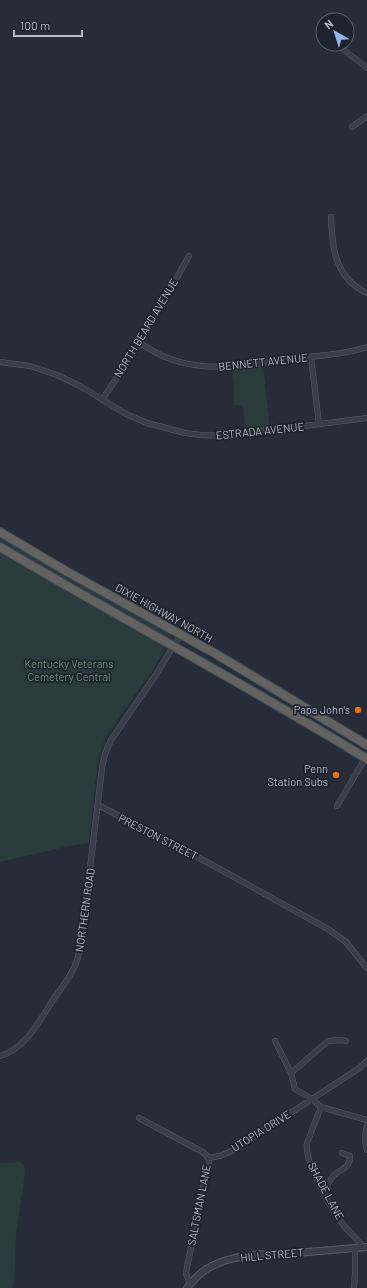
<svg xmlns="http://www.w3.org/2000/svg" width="367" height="1288" viewBox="0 0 367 1288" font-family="Barlow,sans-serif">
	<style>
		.green { fill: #2b3b3c }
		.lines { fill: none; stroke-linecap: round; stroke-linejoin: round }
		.minor-casing { stroke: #575d67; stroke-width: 6 }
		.tertiary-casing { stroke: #575d67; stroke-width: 8 }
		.trunk-casing { stroke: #444a54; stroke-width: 10 }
		.minor { stroke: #393f49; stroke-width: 5 }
		.tertiary { stroke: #393f49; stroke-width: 6 }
		.trunk { stroke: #626260; stroke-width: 8 }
		.food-dot { fill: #e8710a; stroke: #1e242e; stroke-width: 1.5 }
		.labels { text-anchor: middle; stroke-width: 3.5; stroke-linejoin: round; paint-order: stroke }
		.street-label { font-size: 11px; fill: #b5bac5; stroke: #1e242e }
		.park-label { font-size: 11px; fill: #6f9378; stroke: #1e242e }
		.poi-label { font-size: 11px; fill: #b5bac5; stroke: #1e242e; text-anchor: end }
	</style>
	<rect width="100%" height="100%" fill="#262d39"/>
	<path class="green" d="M 263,366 L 270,428 L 245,431 L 243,406 L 234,405 L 234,382 L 232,370 Z
		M 0,536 L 169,631 L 171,634 L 170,638 L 168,638 L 51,573 L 0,543 Z
		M 0,552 L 82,600 L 163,644 L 165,647 L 156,665 L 106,736 L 98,758 L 89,843 L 69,846 L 0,862 Z
		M 21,1162 L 24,1165 L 25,1174 C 22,1194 18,1215 16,1235 C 14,1253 16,1271 13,1288 L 0,1288 L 0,1163 Z"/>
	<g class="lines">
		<g class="minor-casing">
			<path id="minor" d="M 344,50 L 367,68
				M 352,127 L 367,116
				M 331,217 C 332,248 335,278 367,293
				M 140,343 C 149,349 159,355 170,359 C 212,374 258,364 300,358 C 323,355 346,354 367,347
				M 311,357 L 319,424
				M 0,362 L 30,366 L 57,375 L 80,386 L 126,414 L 147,423 L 185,433 L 201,435 L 227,436 L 367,418
				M 102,400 L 140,343 L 189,256
				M 98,805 L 205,861 L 328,929 L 346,942 L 367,968
				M 337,806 L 366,757
				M 275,1041 L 291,1073
				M 346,1041 L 343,1040 L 328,1041 L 291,1073 L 295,1089 L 312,1099 L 358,1069 L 367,1061
				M 0,1056 C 26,1049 41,1018 55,997 C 62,987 70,977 75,966 C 80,954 81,940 83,927 L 102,768 L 105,754 L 111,740 L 155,676 L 181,634
				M 321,1107 L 307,1143 C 304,1162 332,1211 345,1227 C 351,1234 358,1239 363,1247
				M 139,1118 L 197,1149 C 203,1152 209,1155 209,1162 C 210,1174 202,1186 200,1198 C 196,1221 192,1244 187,1267 L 186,1274 L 190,1283
				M 367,1126 C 365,1134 364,1142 367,1150
				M 208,1158 L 220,1156 L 234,1150 L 312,1099 L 321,1107 L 367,1120
				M 324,1192 C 327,1186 330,1179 334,1175 C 342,1168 350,1169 350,1156 L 342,1153
				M 354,1288 L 355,1273 L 355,1248"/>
		</g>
		<g class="tertiary-casing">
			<path id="tertiary" d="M 187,1288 C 194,1279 201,1271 212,1266 C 237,1253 269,1254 296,1253 C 320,1251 343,1249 367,1247"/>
		</g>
		<g class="trunk-casing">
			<path id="trunk" d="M 0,532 L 66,571 L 216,654 L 367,745
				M 0,547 C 122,619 247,685 367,759"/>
		</g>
		<use href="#minor" class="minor"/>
		<use href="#tertiary" class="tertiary"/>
		<use href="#trunk" class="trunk"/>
	</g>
	<g class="food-dot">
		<circle cx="358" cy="710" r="4"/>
		<circle cx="336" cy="775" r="4"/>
	</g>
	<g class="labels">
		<g class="street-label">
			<text transform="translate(146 328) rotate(-59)" y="4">NORTH BEARD AVENUE</text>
			<text transform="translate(263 362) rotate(-6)" y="4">BENNETT AVENUE</text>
			<text transform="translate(260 431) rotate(-6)" y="4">ESTRADA AVENUE</text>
			<text transform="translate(164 613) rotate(29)" y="4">DIXIE HIGHWAY NORTH</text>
			<text transform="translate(158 837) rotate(27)" y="4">PRESTON STREET</text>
			<text transform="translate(85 910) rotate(-82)" y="4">NORTHERN ROAD</text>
			<text transform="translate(261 1131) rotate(-32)" y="4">UTOPIA DRIVE</text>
			<text transform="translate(326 1191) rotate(62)" y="4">SHADE LANE</text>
			<text transform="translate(199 1205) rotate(-79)" y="4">SALTSMAN LANE</text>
			<text transform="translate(272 1255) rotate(-5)" y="4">HILL STREET</text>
		</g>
		<g class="park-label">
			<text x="69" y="668">Kentucky Veterans<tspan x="69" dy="13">Cemetery Central</tspan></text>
		</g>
		<g class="poi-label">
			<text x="350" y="714">Papa John's</text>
			<text x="328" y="773">Penn<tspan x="328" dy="13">Station Subs</tspan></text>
		</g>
	</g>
	<g transform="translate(335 32) rotate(321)"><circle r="19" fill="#1e242e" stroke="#5a606a"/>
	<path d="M0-3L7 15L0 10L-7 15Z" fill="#95b3ea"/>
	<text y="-6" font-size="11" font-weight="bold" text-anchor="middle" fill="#b5bac5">N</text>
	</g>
	<path d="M14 30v6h68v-6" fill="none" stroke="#b5bac5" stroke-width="2"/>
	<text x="20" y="30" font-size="12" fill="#b5bac5" stroke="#1e242e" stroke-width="3" paint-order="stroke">100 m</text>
</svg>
